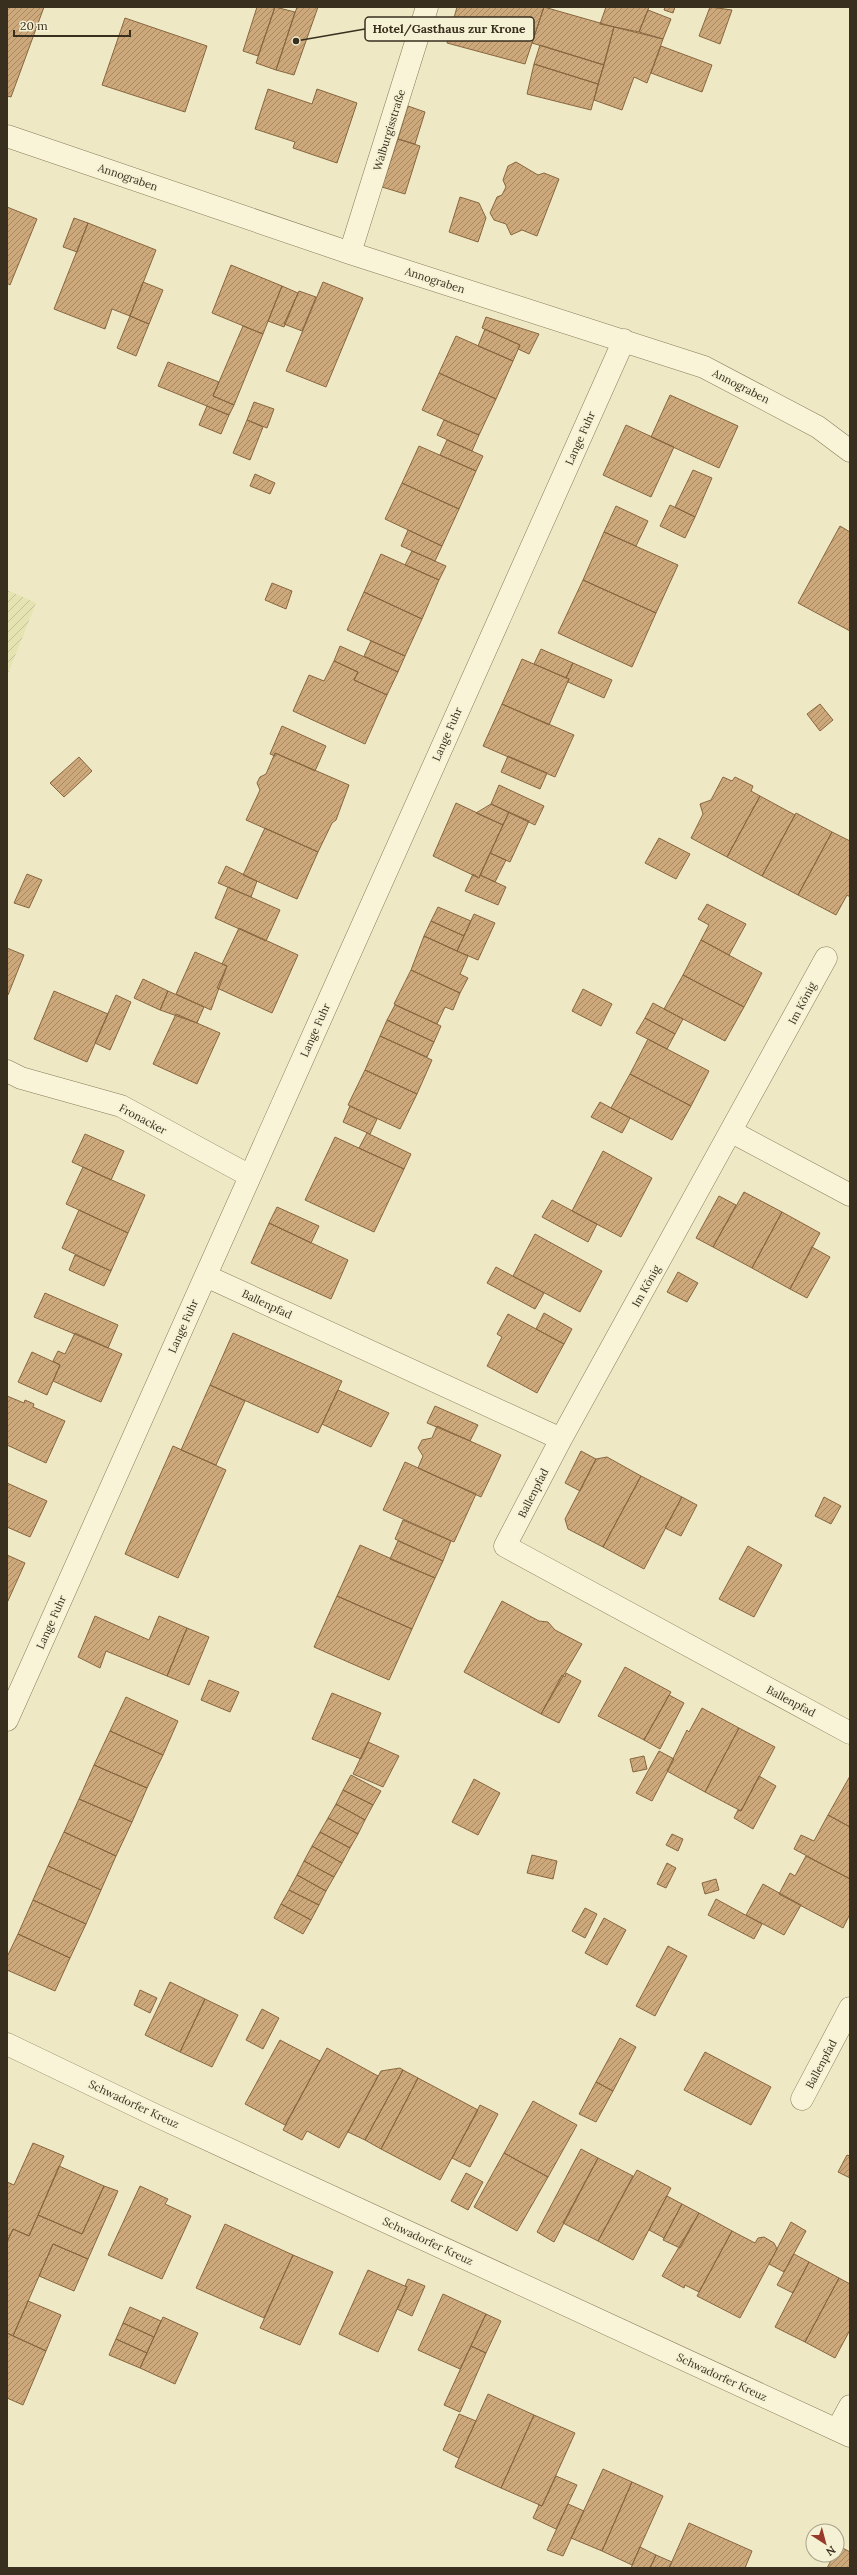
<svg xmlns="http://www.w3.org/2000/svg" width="857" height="2575" viewBox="0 0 857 2575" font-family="Lora,serif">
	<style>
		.farmland { fill: url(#farmland-furrows) }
		.building { fill: url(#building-hatch); stroke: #886740 }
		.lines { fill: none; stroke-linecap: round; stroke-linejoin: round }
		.minor-casing { stroke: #897a5a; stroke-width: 23 }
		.minor { stroke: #f9f4d7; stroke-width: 22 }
		.labels { text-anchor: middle; stroke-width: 3.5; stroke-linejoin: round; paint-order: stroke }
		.street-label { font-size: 11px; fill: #392f1e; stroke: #f5f1d4 }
		.leader { fill: none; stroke: #392f1e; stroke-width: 1.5 }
		.callout-dot { fill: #392f1e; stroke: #f5f1d4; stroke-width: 1.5 }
		.callout { fill: #f5f1d4; stroke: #392f1e; stroke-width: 1.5 }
		.callout-label { font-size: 12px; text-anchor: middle; font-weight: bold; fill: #392f1e }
	</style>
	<defs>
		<pattern id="farmland-furrows" width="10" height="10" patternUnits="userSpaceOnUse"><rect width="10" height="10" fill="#e4e3b1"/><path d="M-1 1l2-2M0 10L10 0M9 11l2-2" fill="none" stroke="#c4c398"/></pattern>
		<pattern id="building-hatch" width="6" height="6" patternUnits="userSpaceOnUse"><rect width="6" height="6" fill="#cca87a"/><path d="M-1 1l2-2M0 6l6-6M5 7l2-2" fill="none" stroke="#a78963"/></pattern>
	</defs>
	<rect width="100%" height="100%" fill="#eee8c4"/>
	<path class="farmland" d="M 7,590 L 36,603 L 7,676 Z"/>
	<path class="building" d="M 7,7 L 44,7 L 11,97 L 7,96 Z
		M 257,7 L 275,7 L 258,56 L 243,51 Z
		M 275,7 L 295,12 L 276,70 L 256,63 Z
		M 297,7 L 318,7 L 294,75 L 276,70 Z
		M 457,7 L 544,7 L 525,64 L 447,43 Z
		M 544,7 L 614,27 L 604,65 L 532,43 Z
		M 606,7 L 649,7 L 639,32 L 600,24 Z
		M 665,7 L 675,7 L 673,13 L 664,10 Z
		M 710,7 L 732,10 L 720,44 L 699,36 Z
		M 648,10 L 671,19 L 663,39 L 639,32 Z
		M 125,18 L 207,46 L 185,112 L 102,85 Z
		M 614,27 L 663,39 L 647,83 L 634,77 L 622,110 L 594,100 Z
		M 540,45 L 604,65 L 598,84 L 534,64 Z
		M 661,46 L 712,65 L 702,92 L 651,73 Z
		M 534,64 L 598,84 L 591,110 L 527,94 Z
		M 268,89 L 312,104 L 317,89 L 357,103 L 337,163 L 293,148 L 295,142 L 255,129 Z
		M 408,106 L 425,112 L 415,144 L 398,139 Z
		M 398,139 L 420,146 L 405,194 L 382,187 Z
		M 516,162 L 538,175 L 544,173 L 559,179 L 537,236 L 522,230 L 511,235 L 506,224 L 494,220 L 490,213 L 497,197 L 502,195 L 506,187 L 503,180 L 508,166 Z
		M 460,197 L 479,203 L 486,218 L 478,242 L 449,232 Z
		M 7,207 L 37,219 L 10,285 L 7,283 Z
		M 74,218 L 88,223 L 77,252 L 63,247 Z
		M 88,223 L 156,250 L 130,316 L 112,309 L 105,329 L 54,309 Z
		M 231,265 L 282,286 L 263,334 L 212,313 Z
		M 143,282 L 163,290 L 149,324 L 130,316 Z
		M 323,282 L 363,298 L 326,387 L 286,371 Z
		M 282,286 L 298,293 L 284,327 L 268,321 Z
		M 299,291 L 316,297 L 302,331 L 284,324 Z
		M 130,316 L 149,324 L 136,356 L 117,348 Z
		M 486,317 L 539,334 L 529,354 L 518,349 L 520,345 L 482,328 Z
		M 243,326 L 263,334 L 234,405 L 213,396 Z
		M 485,329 L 520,345 L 513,361 L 478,346 Z
		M 456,336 L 513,361 L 496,399 L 439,373 Z
		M 168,362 L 219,382 L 213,396 L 234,405 L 229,415 L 158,386 Z
		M 439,373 L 496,399 L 479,435 L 422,410 Z
		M 670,395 L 738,426 L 719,468 L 651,437 Z
		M 254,402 L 274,409 L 267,428 L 247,420 Z
		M 207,406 L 229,415 L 221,434 L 199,425 Z
		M 247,420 L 263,427 L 250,460 L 233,453 Z
		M 444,420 L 479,435 L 472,451 L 437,435 Z
		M 626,425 L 674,447 L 651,497 L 603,475 Z
		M 447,440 L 483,456 L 476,471 L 440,455 Z
		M 419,446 L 476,471 L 459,509 L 402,483 Z
		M 693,470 L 712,478 L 695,517 L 675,507 Z
		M 255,474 L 275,483 L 270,494 L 250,486 Z
		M 402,483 L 459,509 L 442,546 L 385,519 Z
		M 670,505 L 695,517 L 685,538 L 660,526 Z
		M 616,506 L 648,521 L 636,546 L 604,532 Z
		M 840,526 L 850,532 L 850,631 L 798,603 Z
		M 408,530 L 442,546 L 435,561 L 401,546 Z
		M 604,532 L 678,565 L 656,613 L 583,580 Z
		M 412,551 L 446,566 L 439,580 L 405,565 Z
		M 381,554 L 439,580 L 422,619 L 364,592 Z
		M 583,580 L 656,613 L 632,667 L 558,633 Z
		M 272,583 L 292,591 L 286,609 L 265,600 Z
		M 364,592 L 422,619 L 405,656 L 347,630 Z
		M 371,641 L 405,656 L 398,672 L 364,656 Z
		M 340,646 L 398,672 L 387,695 L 354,680 L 358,672 L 334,661 Z
		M 541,649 L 573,663 L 566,678 L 534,664 Z
		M 522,659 L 569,679 L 549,725 L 502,704 Z
		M 334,661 L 358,672 L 354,680 L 387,695 L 365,744 L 293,711 L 309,675 L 324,681 Z
		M 573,663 L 612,680 L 604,698 L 568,682 L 569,679 L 566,678 Z
		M 502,704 L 574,735 L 555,777 L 483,746 Z
		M 820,704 L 833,720 L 820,731 L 807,714 Z
		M 282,726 L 326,746 L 315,771 L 275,753 L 275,756 L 270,754 Z
		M 275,753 L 349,785 L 336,820 L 332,823 L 318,852 L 246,820 L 260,790 L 257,783 L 260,777 L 266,774 Z
		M 508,756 L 547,773 L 540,789 L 501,772 Z
		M 79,757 L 92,771 L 64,797 L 50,783 Z
		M 723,777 L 732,781 L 735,777 L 753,786 L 751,791 L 760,796 L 727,857 L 691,838 L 703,814 L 700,804 L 711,800 Z
		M 499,785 L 544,806 L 535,825 L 491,804 Z
		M 760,796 L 795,815 L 762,876 L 727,857 Z
		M 456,803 L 503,825 L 479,878 L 433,856 Z
		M 491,804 L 509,812 L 503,825 L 476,813 Z
		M 509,812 L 529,821 L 510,862 L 490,853 Z
		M 796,813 L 832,832 L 798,895 L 762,876 Z
		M 265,828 L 318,852 L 297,899 L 243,875 Z
		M 832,832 L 850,841 L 850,897 L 847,895 L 836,915 L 798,895 Z
		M 659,838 L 690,854 L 676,879 L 645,863 Z
		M 490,853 L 506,860 L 495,882 L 480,875 Z
		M 226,866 L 257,881 L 251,897 L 218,883 Z
		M 27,874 L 42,880 L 29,908 L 14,903 Z
		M 473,874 L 479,878 L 480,875 L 506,887 L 498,905 L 465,891 Z
		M 228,887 L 280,910 L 266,941 L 215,918 Z
		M 707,904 L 746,924 L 729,955 L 701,940 L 709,925 L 698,919 Z
		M 438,907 L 471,921 L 464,936 L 431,921 Z
		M 474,914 L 495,923 L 478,960 L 457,951 Z
		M 431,921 L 464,936 L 457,951 L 424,936 Z
		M 239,928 L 298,955 L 272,1013 L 217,988 L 227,966 L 222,964 Z
		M 424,936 L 468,956 L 460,974 L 468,978 L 460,993 L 411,970 Z
		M 701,940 L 762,973 L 744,1007 L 683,975 Z
		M 7,948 L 24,955 L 8,995 L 7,995 Z
		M 195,952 L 227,966 L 211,1010 L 176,994 Z
		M 411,970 L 460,993 L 453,1010 L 445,1007 L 437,1024 L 394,1004 Z
		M 683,975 L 744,1007 L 725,1041 L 664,1009 Z
		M 143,979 L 168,991 L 160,1010 L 134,998 Z
		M 583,989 L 612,1004 L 601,1026 L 572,1011 Z
		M 54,991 L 108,1014 L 87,1062 L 34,1039 Z
		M 168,991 L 204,1007 L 197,1023 L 160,1010 Z
		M 116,995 L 131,1002 L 110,1050 L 95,1043 Z
		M 653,1003 L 683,1019 L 675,1034 L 645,1018 Z
		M 395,1005 L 441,1026 L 434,1042 L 387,1020 Z
		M 176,1014 L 220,1033 L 197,1084 L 153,1064 Z
		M 645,1018 L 675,1034 L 667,1049 L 636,1033 Z
		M 387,1020 L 434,1042 L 427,1057 L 380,1036 Z
		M 380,1036 L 432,1060 L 417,1094 L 365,1070 Z
		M 648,1039 L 709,1071 L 691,1106 L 630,1074 Z
		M 365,1070 L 417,1094 L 400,1129 L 348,1105 Z
		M 630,1074 L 691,1106 L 672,1140 L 611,1108 Z
		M 600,1102 L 630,1118 L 622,1133 L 591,1117 Z
		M 350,1106 L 377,1119 L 370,1134 L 343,1122 Z
		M 367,1133 L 411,1154 L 404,1169 L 359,1148 Z
		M 85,1134 L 124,1151 L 111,1180 L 72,1162 Z
		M 335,1137 L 404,1169 L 374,1232 L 305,1200 Z
		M 603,1151 L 652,1178 L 621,1237 L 572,1211 Z
		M 83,1167 L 145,1195 L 128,1233 L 66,1204 Z
		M 744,1192 L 782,1212 L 752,1268 L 713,1247 Z
		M 719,1196 L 736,1205 L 713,1247 L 696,1238 Z
		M 552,1200 L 597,1224 L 588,1242 L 542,1217 Z
		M 277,1207 L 319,1226 L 311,1243 L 269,1223 Z
		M 79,1210 L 128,1233 L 111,1271 L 62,1248 Z
		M 782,1212 L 820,1233 L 790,1289 L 752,1268 Z
		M 269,1223 L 348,1260 L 331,1299 L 251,1263 Z
		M 535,1234 L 602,1271 L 580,1312 L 513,1276 Z
		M 812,1247 L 830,1257 L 807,1298 L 790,1289 Z
		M 75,1255 L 111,1271 L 104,1286 L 69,1270 Z
		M 496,1267 L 544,1293 L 535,1309 L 487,1283 Z
		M 678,1272 L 698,1283 L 687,1302 L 667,1292 Z
		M 45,1293 L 118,1325 L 108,1348 L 34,1317 Z
		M 544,1313 L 572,1329 L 564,1344 L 536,1329 Z
		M 508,1314 L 564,1344 L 537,1393 L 487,1366 L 502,1337 L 497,1334 Z
		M 75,1333 L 122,1354 L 101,1402 L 53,1381 L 60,1365 L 53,1361 L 58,1351 L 65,1354 Z
		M 233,1333 L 342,1381 L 318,1433 L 210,1385 Z
		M 32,1352 L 60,1365 L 47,1395 L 18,1382 Z
		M 210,1385 L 245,1401 L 216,1465 L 181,1450 Z
		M 338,1390 L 389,1413 L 371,1447 L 322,1424 Z
		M 7,1396 L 24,1403 L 25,1400 L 34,1404 L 33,1407 L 65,1421 L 46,1463 L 7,1445 Z
		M 435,1406 L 478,1425 L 470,1441 L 427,1423 Z
		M 437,1426 L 501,1455 L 481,1497 L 418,1468 L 423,1456 L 418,1448 L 422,1440 L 432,1438 Z
		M 173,1446 L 226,1470 L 178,1578 L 125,1554 Z
		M 581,1451 L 596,1459 L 580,1491 L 565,1483 Z
		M 607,1457 L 641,1476 L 603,1547 L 568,1529 L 565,1519 L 596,1459 Z
		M 405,1462 L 476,1494 L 454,1542 L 383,1510 Z
		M 641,1476 L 682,1497 L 644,1569 L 603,1547 Z
		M 7,1483 L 47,1501 L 30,1537 L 7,1527 Z
		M 682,1497 L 697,1505 L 681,1536 L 665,1528 Z
		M 824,1497 L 841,1506 L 831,1524 L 815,1516 Z
		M 403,1520 L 451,1541 L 443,1561 L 395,1539 Z
		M 398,1541 L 443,1561 L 435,1578 L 390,1559 Z
		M 360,1545 L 435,1578 L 412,1629 L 337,1596 Z
		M 748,1546 L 782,1565 L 754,1617 L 719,1599 Z
		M 7,1555 L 25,1563 L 7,1603 Z
		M 337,1596 L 412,1629 L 389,1680 L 314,1647 Z
		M 502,1601 L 539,1621 L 548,1622 L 555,1630 L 582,1644 L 541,1714 L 464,1672 Z
		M 95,1616 L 149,1640 L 159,1616 L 187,1628 L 167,1676 L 106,1651 L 100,1668 L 78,1657 Z
		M 187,1628 L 209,1637 L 189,1685 L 167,1676 Z
		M 625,1667 L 671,1692 L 644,1740 L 598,1716 Z
		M 566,1673 L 581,1681 L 559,1723 L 541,1714 L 562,1675 L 565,1677 Z
		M 209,1680 L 239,1692 L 230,1712 L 201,1700 Z
		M 332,1693 L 381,1713 L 361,1759 L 312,1739 Z
		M 669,1695 L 684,1703 L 660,1749 L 644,1740 Z
		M 126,1697 L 178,1721 L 163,1755 L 110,1731 Z
		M 702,1708 L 739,1728 L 705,1792 L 667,1771 L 687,1730 L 689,1732 Z
		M 739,1728 L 775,1747 L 741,1811 L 705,1792 Z
		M 110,1731 L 163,1755 L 147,1788 L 94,1765 Z
		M 368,1742 L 399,1756 L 383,1787 L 353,1774 Z
		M 659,1751 L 674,1759 L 652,1801 L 636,1793 Z
		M 644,1756 L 647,1769 L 633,1772 L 630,1759 Z
		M 94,1765 L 147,1788 L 132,1822 L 79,1799 Z
		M 351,1775 L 381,1791 L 373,1805 L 343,1790 Z
		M 759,1776 L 776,1786 L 753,1829 L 734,1818 L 738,1810 L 741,1811 Z
		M 850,1776 L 850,1827 L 828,1815 Z
		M 474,1779 L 500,1793 L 478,1835 L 452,1822 Z
		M 343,1790 L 373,1805 L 365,1820 L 336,1804 Z
		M 79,1799 L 132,1822 L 116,1856 L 64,1832 Z
		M 336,1804 L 365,1820 L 358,1834 L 328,1818 Z
		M 828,1815 L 850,1827 L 850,1879 L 794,1849 L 801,1835 L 814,1841 Z
		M 328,1818 L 358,1834 L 350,1848 L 320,1832 Z
		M 64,1832 L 116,1856 L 101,1890 L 48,1866 Z
		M 320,1832 L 350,1848 L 342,1863 L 312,1846 Z
		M 672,1834 L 683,1839 L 678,1851 L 666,1845 Z
		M 312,1846 L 342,1863 L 334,1877 L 304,1861 Z
		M 532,1855 L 557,1861 L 553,1879 L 527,1873 Z
		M 806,1856 L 850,1879 L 850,1914 L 843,1928 L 779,1894 L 790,1873 L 795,1876 Z
		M 304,1861 L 334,1877 L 326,1891 L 297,1875 Z
		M 667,1863 L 676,1868 L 666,1888 L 657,1884 Z
		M 48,1866 L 101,1890 L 86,1924 L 33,1900 Z
		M 297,1875 L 326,1891 L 319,1905 L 289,1890 Z
		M 716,1879 L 719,1890 L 705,1894 L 702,1883 Z
		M 763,1884 L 801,1905 L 784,1935 L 746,1915 Z
		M 289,1890 L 319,1905 L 311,1920 L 281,1904 Z
		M 716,1899 L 762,1924 L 754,1939 L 708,1915 Z
		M 33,1900 L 86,1924 L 70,1958 L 18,1934 Z
		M 281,1904 L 311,1920 L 303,1934 L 274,1918 Z
		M 585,1908 L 597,1914 L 585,1938 L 572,1931 Z
		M 604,1918 L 626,1930 L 607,1965 L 585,1953 Z
		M 18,1934 L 70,1958 L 55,1991 L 7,1970 L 7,1957 Z
		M 668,1946 L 687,1956 L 655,2016 L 636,2006 Z
		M 170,1982 L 205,1999 L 180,2052 L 145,2035 Z
		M 140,1990 L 157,1998 L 150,2013 L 134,2005 Z
		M 205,1999 L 238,2015 L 212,2067 L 180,2052 Z
		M 262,2009 L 279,2018 L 263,2049 L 246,2040 Z
		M 620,2038 L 636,2047 L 613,2091 L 596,2082 Z
		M 280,2040 L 320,2061 L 285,2125 L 245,2104 Z
		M 327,2048 L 378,2076 L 339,2148 L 307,2131 L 302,2140 L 283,2130 Z
		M 705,2052 L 771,2087 L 751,2125 L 684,2090 Z
		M 400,2068 L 403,2070 L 365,2140 L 348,2132 L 381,2071 Z
		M 403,2070 L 418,2078 L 381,2149 L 365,2140 Z
		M 418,2078 L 478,2110 L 440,2180 L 381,2149 Z
		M 596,2082 L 613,2091 L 596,2122 L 579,2114 Z
		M 533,2101 L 577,2125 L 548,2177 L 504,2153 Z
		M 480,2105 L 498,2114 L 470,2167 L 452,2158 Z
		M 33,2143 L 64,2156 L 29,2236 L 13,2229 L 7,2242 L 7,2182 L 14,2185 Z
		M 581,2149 L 598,2158 L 554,2242 L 537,2232 Z
		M 504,2153 L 548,2177 L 517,2231 L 474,2207 Z
		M 847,2155 L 850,2156 L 850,2178 L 838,2172 Z
		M 598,2158 L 633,2176 L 598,2241 L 563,2223 Z
		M 59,2166 L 104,2186 L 82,2234 L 38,2215 Z
		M 637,2170 L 671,2188 L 633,2260 L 598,2241 Z
		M 466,2173 L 483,2182 L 468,2210 L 451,2201 Z
		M 104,2186 L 118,2191 L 88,2259 L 53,2244 L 13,2336 L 7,2333 L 7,2242 L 13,2229 L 29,2236 L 38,2215 L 82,2234 Z
		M 140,2186 L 168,2199 L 165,2204 L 191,2216 L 162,2279 L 108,2255 Z
		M 667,2196 L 682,2204 L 664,2238 L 649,2230 Z
		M 682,2204 L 699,2213 L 680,2248 L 663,2240 Z
		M 699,2213 L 732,2231 L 699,2292 L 685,2285 L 684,2288 L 662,2276 Z
		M 791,2222 L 806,2231 L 784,2272 L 769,2264 Z
		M 225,2224 L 293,2255 L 264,2318 L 196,2288 Z
		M 732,2231 L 755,2243 L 758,2238 L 764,2237 L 774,2243 L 777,2249 L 740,2318 L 697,2296 Z
		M 53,2244 L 88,2259 L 74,2291 L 39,2276 Z
		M 794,2254 L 809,2262 L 793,2293 L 777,2285 Z
		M 293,2255 L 333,2272 L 300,2345 L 260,2328 Z
		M 809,2262 L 839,2278 L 805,2342 L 775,2327 Z
		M 368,2270 L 407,2287 L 378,2352 L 339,2334 Z
		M 839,2278 L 850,2284 L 850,2330 L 835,2358 L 805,2342 Z
		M 408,2279 L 425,2286 L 412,2316 L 397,2309 L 407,2287 L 405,2286 Z
		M 443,2294 L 486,2314 L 460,2369 L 418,2350 Z
		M 28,2301 L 61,2315 L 46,2351 L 13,2336 Z
		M 130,2307 L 161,2321 L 154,2337 L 123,2323 Z
		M 486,2314 L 501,2321 L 486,2353 L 471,2346 Z
		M 163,2317 L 198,2333 L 175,2384 L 140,2368 Z
		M 123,2323 L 154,2337 L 147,2353 L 116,2339 Z
		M 7,2333 L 46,2351 L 23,2405 L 7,2398 Z
		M 116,2339 L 147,2353 L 140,2368 L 109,2355 Z
		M 471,2346 L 486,2353 L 460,2412 L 444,2405 Z
		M 488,2394 L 534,2415 L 501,2488 L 455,2467 Z
		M 459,2414 L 476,2421 L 459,2458 L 443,2450 Z
		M 534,2415 L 575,2433 L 542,2506 L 501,2488 Z
		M 603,2469 L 632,2482 L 602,2551 L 571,2538 Z
		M 556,2476 L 577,2485 L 556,2529 L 533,2518 L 539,2505 L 542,2506 Z
		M 632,2482 L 663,2496 L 632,2565 L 602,2551 Z
		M 568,2504 L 584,2511 L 563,2556 L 547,2550 Z
		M 689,2523 L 752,2551 L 745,2568 L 669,2568 Z
		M 839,2546 L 850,2552 L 850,2568 L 827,2568 L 834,2555 L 837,2555 Z
		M 640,2547 L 656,2555 L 650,2568 L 631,2568 Z
		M 656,2555 L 672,2562 L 669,2568 L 650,2568 Z"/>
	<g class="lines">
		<g class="minor-casing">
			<path id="minor" d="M 7,136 L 350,253 L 704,367 L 818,427 L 850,451
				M 350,253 L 427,7
				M 7,1071 L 21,1078 L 121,1106 L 250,1176
				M 732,1132 L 850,1195
				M 206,1276 L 561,1439 L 505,1546 L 850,1733
				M 561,1439 L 826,958
				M 7,1720 L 624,340
				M 7,2044 L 157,2116 L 850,2436
				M 802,2099 L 850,2008
				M 837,2430 L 850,2406"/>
		</g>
		<use href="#minor" class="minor"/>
	</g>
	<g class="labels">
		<g class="street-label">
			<text transform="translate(389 130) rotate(-73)" y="4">Walburgisstraße</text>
			<text transform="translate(128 177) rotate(19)" y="4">Annograben</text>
			<text transform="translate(435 280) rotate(18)" y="4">Annograben</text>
			<text transform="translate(741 386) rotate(27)" y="4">Annograben</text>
			<text transform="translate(580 438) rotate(-66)" y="4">Lange Fuhr</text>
			<text transform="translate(447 734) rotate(-66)" y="4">Lange Fuhr</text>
			<text transform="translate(802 1003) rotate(-62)" y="4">Im König</text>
			<text transform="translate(315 1030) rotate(-66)" y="4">Lange Fuhr</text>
			<text transform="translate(143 1119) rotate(28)" y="4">Fronacker</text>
			<text transform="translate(646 1286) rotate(-61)" y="4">Im König</text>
			<text transform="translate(267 1304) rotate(25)" y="4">Ballenpfad</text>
			<text transform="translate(183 1326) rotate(-66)" y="4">Lange Fuhr</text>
			<text transform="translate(533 1493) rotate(-63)" y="4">Ballenpfad</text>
			<text transform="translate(51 1622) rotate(-66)" y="4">Lange Fuhr</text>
			<text transform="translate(791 1701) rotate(28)" y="4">Ballenpfad</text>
			<text transform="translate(821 2064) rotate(-62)" y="4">Ballenpfad</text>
			<text transform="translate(134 2104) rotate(25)" y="4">Schwadorfer Kreuz</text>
			<text transform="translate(428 2241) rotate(25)" y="4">Schwadorfer Kreuz</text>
			<text transform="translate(722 2377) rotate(25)" y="4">Schwadorfer Kreuz</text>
		</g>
	</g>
	<path class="leader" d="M296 41L365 29"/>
	<circle class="callout-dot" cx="296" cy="41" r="4"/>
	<rect class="callout" x="365" y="17" width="169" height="24" rx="4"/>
	<g class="callout-label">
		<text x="449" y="33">Hotel/Gasthaus zur Krone</text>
	</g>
	<rect width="857" height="2575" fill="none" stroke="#392f1e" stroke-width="16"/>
	<g transform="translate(825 2543) rotate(144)"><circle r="19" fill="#f5f1d4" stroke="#aaa38b"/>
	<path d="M0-3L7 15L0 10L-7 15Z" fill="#98392a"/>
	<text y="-6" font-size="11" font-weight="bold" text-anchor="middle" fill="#392f1e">N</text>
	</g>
	<path d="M14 30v6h116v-6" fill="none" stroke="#392f1e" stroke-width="2"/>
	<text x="20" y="30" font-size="12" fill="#392f1e" stroke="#f5f1d4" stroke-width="3" paint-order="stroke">20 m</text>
</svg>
